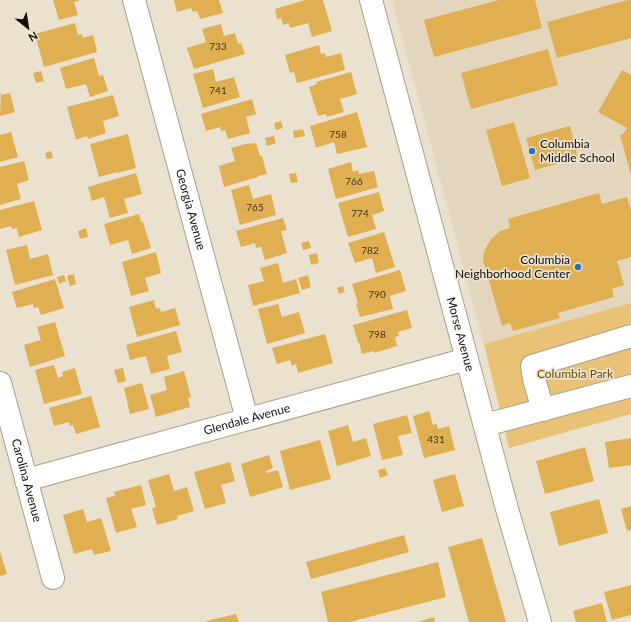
<svg xmlns="http://www.w3.org/2000/svg" width="631" height="622" viewBox="0 0 631 622" font-family="Lato,sans-serif">
	<style>
		.built { fill: #e4d6bd }
		.green { fill: #eac277 }
		.building { fill: #dfaf52 }
		.lines { fill: none; stroke-linecap: round; stroke-linejoin: round }
		.minor-casing { stroke: #a79e8d; stroke-width: 24 }
		.minor { stroke: #fff; stroke-width: 22 }
		.poi-dot { fill: #2574c3; stroke: #ebe1cf; stroke-width: 1.5 }
		.labels { text-anchor: middle; stroke-width: 3.5; stroke-linejoin: round; paint-order: stroke }
		.number-label { font-size: 10px; fill: #45361a }
		.poi-label { font-size: 12px; fill: #120e08; stroke: #ebe1cf; text-anchor: start }
		.street-label { font-size: 12px; fill: #120e08; stroke: #ebe1cf }
		.park-label { font-size: 12px; fill: #6d4e00; stroke: #ebe1cf }
	</style>
	<rect width="100%" height="100%" fill="#ebe1cf"/>
	<path class="built" d="M 392,0 L 631,0 L 631,303 L 484,344 Z"/>
	<path class="green" d="M 631,303 L 631,414 L 509,448 L 484,344 Z"/>
	<path class="building" d="M 53,0 L 81,0 L 74,2 L 78,15 L 59,20 Z
		M 174,0 L 219,0 L 223,13 L 200,19 L 197,11 L 193,12 L 191,8 L 177,12 Z
		M 305,0 L 323,0 L 332,31 L 312,37 L 308,23 L 290,28 L 289,23 L 283,25 L 281,18 L 277,19 L 275,9 Z
		M 499,0 L 535,0 L 542,28 L 434,57 L 424,20 Z
		M 628,0 L 631,0 L 631,38 L 557,58 L 547,22 Z
		M 75,23 L 78,35 L 82,34 L 83,38 L 93,35 L 97,52 L 44,67 L 35,34 Z
		M 221,24 L 224,36 L 235,33 L 238,44 L 241,43 L 245,54 L 194,69 L 187,48 L 206,42 L 202,29 Z
		M 319,45 L 321,54 L 325,53 L 326,57 L 341,53 L 345,70 L 297,83 L 294,72 L 290,73 L 285,55 Z
		M 548,49 L 558,85 L 471,109 L 461,73 Z
		M 94,58 L 99,76 L 103,75 L 108,91 L 90,97 L 86,84 L 66,89 L 60,68 Z
		M 213,69 L 216,82 L 234,77 L 240,97 L 203,108 L 193,74 Z
		M 622,70 L 631,75 L 631,175 L 620,135 L 623,134 L 627,128 L 598,112 Z
		M 41,71 L 44,81 L 36,83 L 33,73 Z
		M 351,72 L 357,94 L 340,99 L 344,112 L 327,117 L 326,114 L 318,116 L 309,87 L 317,84 L 316,82 Z
		M 1,91 L 2,95 L 10,93 L 15,112 L 0,116 Z
		M 113,95 L 119,116 L 103,121 L 106,133 L 88,139 L 87,136 L 76,140 L 67,107 Z
		M 252,99 L 256,114 L 246,117 L 250,133 L 228,139 L 225,130 L 221,131 L 220,127 L 206,131 L 201,114 Z
		M 357,112 L 367,147 L 337,154 L 334,142 L 316,148 L 310,126 Z
		M 281,121 L 283,128 L 276,130 L 274,123 Z
		M 514,122 L 530,178 L 502,186 L 486,130 Z
		M 570,126 L 578,158 L 535,170 L 526,138 Z
		M 303,129 L 305,136 L 294,138 L 293,131 Z
		M 11,132 L 18,157 L 0,162 L 0,135 Z
		M 128,134 L 136,168 L 117,173 L 117,172 L 99,177 L 90,144 Z
		M 274,136 L 276,143 L 267,146 L 265,138 Z
		M 249,143 L 249,144 L 256,143 L 260,156 L 262,156 L 267,174 L 258,176 L 258,177 L 224,187 L 219,166 L 235,161 L 231,148 Z
		M 51,151 L 53,158 L 47,159 L 45,153 Z
		M 24,161 L 29,180 L 17,184 L 21,199 L 0,205 L 0,167 Z
		M 351,162 L 353,172 L 358,170 L 359,174 L 374,171 L 378,187 L 336,199 L 328,169 Z
		M 136,173 L 142,194 L 124,199 L 128,213 L 110,218 L 104,197 L 92,201 L 88,187 Z
		M 296,173 L 298,182 L 291,183 L 289,174 Z
		M 249,185 L 253,199 L 271,194 L 276,215 L 240,225 L 231,190 Z
		M 379,192 L 384,211 L 372,215 L 376,229 L 348,237 L 338,203 Z
		M 599,193 L 602,204 L 627,197 L 631,210 L 631,257 L 617,261 L 624,285 L 612,289 L 614,297 L 558,313 L 560,318 L 513,331 L 510,323 L 502,326 L 483,260 L 484,252 L 487,246 L 491,239 L 500,231 L 510,228 L 508,219 Z
		M 34,201 L 42,230 L 19,237 L 17,228 L 12,229 L 11,226 L 0,229 L 0,210 Z
		M 139,214 L 141,222 L 143,222 L 151,248 L 132,254 L 128,240 L 110,245 L 104,224 Z
		M 283,218 L 287,230 L 281,231 L 287,253 L 265,260 L 261,247 L 256,248 L 255,243 L 241,247 L 236,231 Z
		M 86,228 L 88,237 L 80,239 L 78,231 Z
		M 384,232 L 395,267 L 376,273 L 372,258 L 355,263 L 348,243 Z
		M 309,241 L 311,248 L 303,250 L 301,243 Z
		M 27,245 L 30,259 L 48,254 L 53,275 L 15,285 L 6,250 Z
		M 156,252 L 161,273 L 145,278 L 149,291 L 131,296 L 122,262 Z
		M 317,253 L 319,263 L 311,265 L 309,255 Z
		M 278,263 L 283,283 L 296,279 L 300,293 L 253,306 L 248,285 L 264,281 L 260,268 Z
		M 400,270 L 406,291 L 390,296 L 393,309 L 360,317 L 356,304 L 358,303 L 352,284 Z
		M 74,274 L 76,284 L 70,286 L 67,276 Z
		M 64,275 L 66,281 L 59,284 L 57,277 Z
		M 308,275 L 311,287 L 302,290 L 298,278 Z
		M 55,279 L 64,308 L 41,315 L 38,307 L 34,308 L 33,304 L 17,308 L 12,292 Z
		M 343,286 L 345,292 L 339,294 L 337,288 Z
		M 154,300 L 156,309 L 160,308 L 161,312 L 175,308 L 180,325 L 137,337 L 129,307 Z
		M 278,304 L 282,317 L 299,312 L 305,333 L 267,344 L 258,309 Z
		M 407,310 L 412,328 L 398,332 L 399,336 L 395,337 L 397,346 L 374,353 L 374,351 L 362,354 L 359,342 L 358,343 L 353,325 Z
		M 55,322 L 65,356 L 30,367 L 24,345 L 41,340 L 37,327 Z
		M 176,331 L 182,352 L 167,356 L 170,369 L 151,374 L 146,356 L 130,360 L 126,345 Z
		M 325,334 L 333,363 L 298,373 L 296,364 L 292,366 L 290,360 L 277,364 L 272,348 Z
		M 54,365 L 58,378 L 63,376 L 62,372 L 75,368 L 82,394 L 44,404 L 35,370 Z
		M 123,368 L 126,381 L 118,383 L 114,370 Z
		M 184,371 L 191,397 L 188,398 L 190,407 L 156,417 L 150,395 L 167,390 L 164,377 Z
		M 142,383 L 149,409 L 130,414 L 124,388 Z
		M 91,396 L 100,427 L 76,434 L 73,425 L 70,426 L 69,422 L 54,426 L 49,408 Z
		M 429,411 L 433,425 L 437,424 L 438,429 L 449,426 L 455,450 L 424,458 L 413,416 Z
		M 407,415 L 412,433 L 398,436 L 403,455 L 382,460 L 373,424 Z
		M 348,425 L 353,442 L 366,438 L 371,456 L 337,466 L 328,431 Z
		M 631,438 L 631,465 L 609,468 L 605,442 Z
		M 320,440 L 331,479 L 290,490 L 280,451 Z
		M 585,447 L 594,481 L 545,494 L 536,461 Z
		M 269,455 L 273,468 L 266,471 L 267,473 L 278,470 L 283,487 L 250,497 L 241,464 Z
		M 230,462 L 235,481 L 221,485 L 226,503 L 205,509 L 194,472 Z
		M 385,468 L 388,475 L 380,478 L 378,470 Z
		M 169,474 L 174,491 L 187,487 L 194,511 L 177,516 L 178,519 L 157,525 L 152,508 L 156,507 L 148,480 Z
		M 455,474 L 464,506 L 442,512 L 433,480 Z
		M 141,485 L 146,505 L 131,509 L 137,527 L 116,533 L 106,498 L 115,496 L 114,492 Z
		M 599,499 L 608,533 L 559,546 L 550,512 Z
		M 631,506 L 631,530 L 627,531 L 621,509 Z
		M 83,509 L 87,522 L 101,518 L 111,551 L 94,555 L 92,549 L 74,554 L 63,515 Z
		M 404,535 L 409,552 L 311,579 L 306,562 Z
		M 482,538 L 506,622 L 469,622 L 448,547 Z
		M 0,552 L 7,574 L 0,576 Z
		M 438,562 L 446,597 L 350,622 L 328,622 L 321,592 Z
		M 631,585 L 631,615 L 612,620 L 604,592 Z
		M 602,603 L 607,622 L 576,622 L 573,611 Z
		M 236,614 L 239,622 L 207,622 L 206,621 Z
		M 434,617 L 435,622 L 418,622 Z"/>
	<g class="lines">
		<g class="minor-casing">
			<g id="minor">
				<path id="s1" d="M 134,0 L 247,419"/>
				<path id="s2" d="M 371,0 L 507,509 L 540,622"/>
				<path id="s3" d="M 0,383 L 53,578"/>
				<path d="M 543,410 L 534,379 L 532,366 L 631,336"/>
				<path d="M 485,425 L 631,386"/>
				<path id="s4" d="M 26,480 L 467,359"/>
			</g>
		</g>
		<use href="#minor" class="minor"/>
	</g>
	<g class="poi-dot">
		<circle cx="532" cy="151" r="4"/>
		<circle cx="578" cy="267" r="4"/>
	</g>
	<g class="labels">
		<g class="number-label">
			<text x="218" y="50">733</text>
			<text x="218" y="94">741</text>
			<text x="338" y="138">758</text>
			<text x="354" y="185">766</text>
			<text x="255" y="211">765</text>
			<text x="360" y="217">774</text>
			<text x="370" y="254">782</text>
			<text x="377" y="298">790</text>
			<text x="377" y="338">798</text>
			<text x="436" y="443">431</text>
		</g>
		<g class="poi-label">
			<text x="540" y="148">Columbia<tspan x="540" dy="14">Middle School</tspan></text>
			<text x="570" y="264" text-anchor="end">Columbia<tspan x="570" dy="14">Neighborhood Center</tspan></text>
		</g>
		<g class="street-label">
			<text dy="4" stroke="none"><textPath href="#s1" startOffset="217">Georgia Avenue</textPath></text>
			<text dy="4" stroke="none"><textPath href="#s2" startOffset="346">Morse Avenue</textPath></text>
			<text dy="4" stroke="none"><textPath href="#s4" startOffset="229">Glendale Avenue</textPath></text>
			<text dy="4" stroke="none"><textPath href="#s3" startOffset="101">Carolina Avenue</textPath></text>
		</g>
		<g class="park-label">
			<text x="575" y="378">Columbia Park</text>
		</g>
	</g>
	<g transform="translate(28 28) rotate(150)" stroke="#ebe1cf" stroke-width="3" paint-order="stroke">
	<path d="M0-3L7 15L0 10L-7 15Z" fill="#120e08"/>
	<text y="-6" font-size="11" font-weight="bold" text-anchor="middle" fill="#120e08">N</text>
	</g>
</svg>
